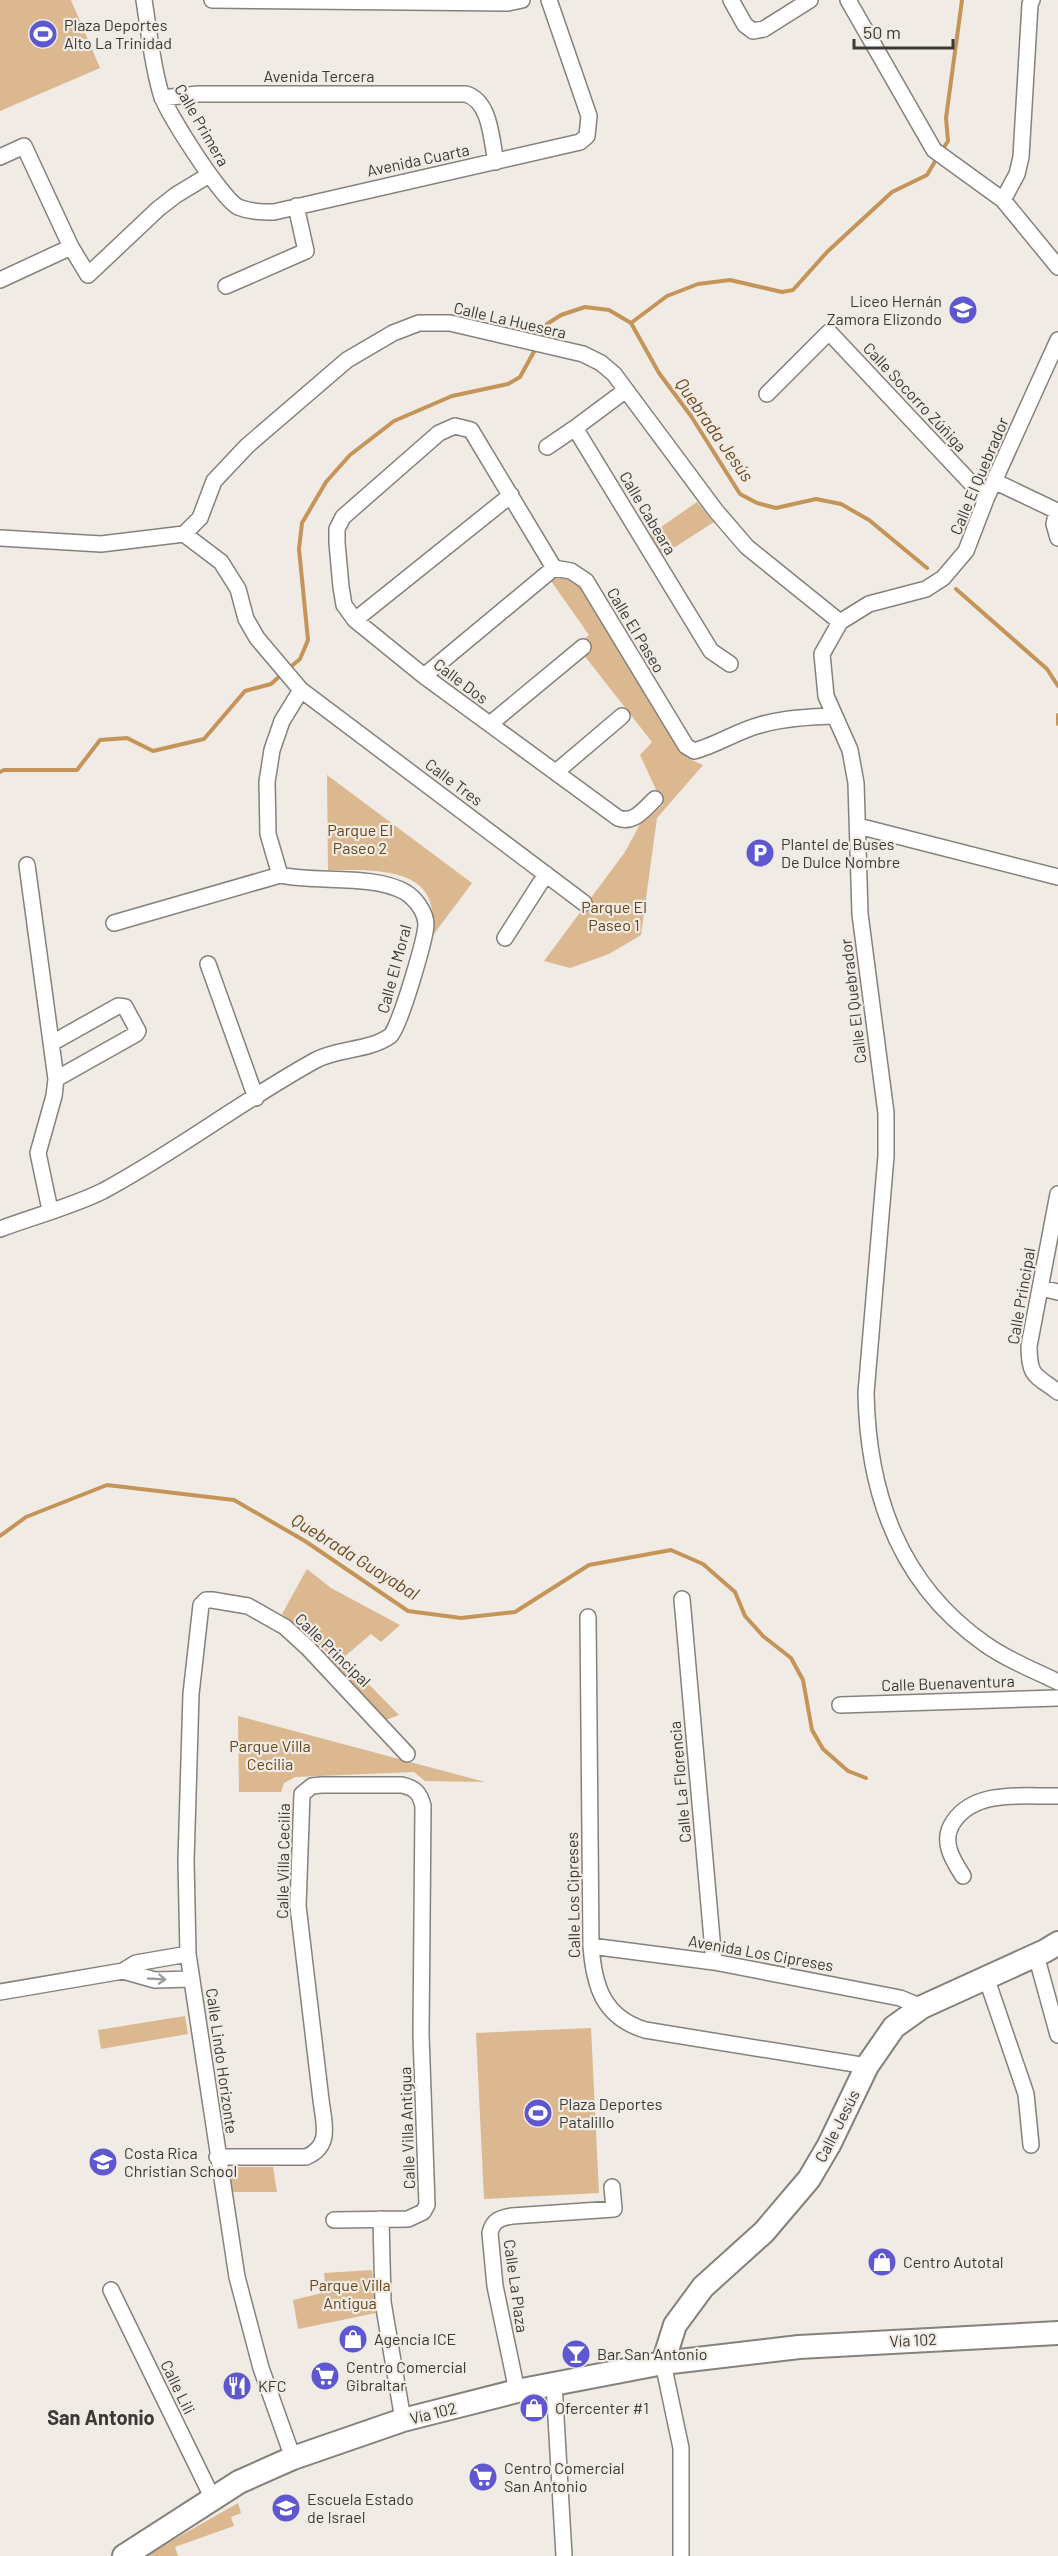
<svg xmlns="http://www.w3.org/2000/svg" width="1058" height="2556" viewBox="0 0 1058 2556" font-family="Barlow,sans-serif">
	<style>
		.green { fill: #dbb88f }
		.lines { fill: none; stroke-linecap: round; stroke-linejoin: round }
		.stream { stroke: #c59458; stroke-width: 4 }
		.street-casing { stroke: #85817b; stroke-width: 18 }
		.secondary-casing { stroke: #85817b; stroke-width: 26 }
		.street { stroke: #fff; stroke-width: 15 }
		.secondary { stroke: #fff; stroke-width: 22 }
		.oneway { stroke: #9d9c9a }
		.labels { text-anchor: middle; stroke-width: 4.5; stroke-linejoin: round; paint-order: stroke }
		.poi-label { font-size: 16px; fill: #3b3936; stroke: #f0ebe5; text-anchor: start }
		.street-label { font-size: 16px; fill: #3b3936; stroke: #f0ebe5 }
		.park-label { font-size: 16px; fill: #674517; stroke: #f0ebe5 }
		.water-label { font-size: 18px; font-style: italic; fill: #6c4a1d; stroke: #f0ebe5 }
		.quarter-label { font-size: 20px; font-weight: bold; fill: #3b3936; stroke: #f0ebe5 }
	</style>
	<rect width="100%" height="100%" fill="#f0ebe5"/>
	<path class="green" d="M 0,0 L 71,0 L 100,68 L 0,111 Z
		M 697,502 L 714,522 L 661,556 L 648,536 Z
		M 558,575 L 569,575 L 584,586 L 636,677 L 687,758 L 703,765 L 657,818 L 641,935 L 609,954 L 570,968 L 544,961 L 625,852 L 640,824 L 663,805 L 640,755 L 652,742 L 576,645 L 589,635 L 551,581 Z
		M 327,775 L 472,883 L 431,938 C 432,929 434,919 432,910 C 426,864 361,871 328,870 Z
		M 307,1569 L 331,1588 L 400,1625 L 381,1642 L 371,1634 L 343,1658 L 399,1715 L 386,1720 L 333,1668 L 326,1651 L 282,1614 Z
		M 238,1716 L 485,1782 L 425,1781 L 414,1772 L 295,1777 L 284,1783 L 281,1792 L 239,1792 Z
		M 185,2016 L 188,2034 L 101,2049 L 98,2030 Z
		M 591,2028 L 599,2193 L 484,2199 L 476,2033 Z
		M 227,2167 L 273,2167 L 277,2192 L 230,2192 Z
		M 372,2270 L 376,2313 L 298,2329 L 293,2300 L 326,2292 L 324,2273 Z
		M 238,2503 L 241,2513 L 231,2517 L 234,2526 L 175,2547 L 178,2556 L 145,2556 Z"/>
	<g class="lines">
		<path class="stream" d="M 941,152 L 948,141 L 946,118 L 962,0
			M 631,323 L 667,296 L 698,284 L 730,280 L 782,292 L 793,290 L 827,252 L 892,192 L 927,175 L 937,158
			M 631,323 L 659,373 L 691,416 L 740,494 L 757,503 L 776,508 L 816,499 L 841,504 L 869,520 L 927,568
			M 539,341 L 547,324 L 561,315 L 585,307 L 609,310 L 631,323
			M 956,589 L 1047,669 L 1058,686
			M 288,669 L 300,659 L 308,640 L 299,549 L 302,523 L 326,482 L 350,455 L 394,421 L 452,396 L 508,384 L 520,377 L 536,348
			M 1058,715 L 1058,724
			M 0,772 L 4,770 L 77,770 L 100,740 L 127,738 L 153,751 L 204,739 L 245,691 L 271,684 L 282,674
			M 0,1536 L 26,1517 L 107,1485 L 234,1500 L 305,1541 L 408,1611 L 461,1618 L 515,1612 L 589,1565 L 671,1550 L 703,1564 L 735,1592 L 745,1616 L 763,1636 L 791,1658 L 803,1680 L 812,1730 L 823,1749 L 848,1771 L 866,1778"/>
		<g class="street-casing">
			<path id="street" d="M 144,0 C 149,31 152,64 161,94 C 167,113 222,199 238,207 C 250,212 262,212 274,212 L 580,142 L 587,136 L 589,116 L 549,0
				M 212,0 L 508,3 L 522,0
				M 731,0 L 745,25 L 753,31 L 764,29 L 810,0
				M 848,0 L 934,150 L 1003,200 L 1058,267
				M 162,98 L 198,94 L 466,94 C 491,102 491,139 496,162
				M 0,157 L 24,146 L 71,247
				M 1003,200 L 1017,174 L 1021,157 L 1030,4 L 1032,0
				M 0,280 L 71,247 L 88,275 L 158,209 L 176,195 L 209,175
				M 226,286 L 306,251 L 296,206
				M 1058,340 L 986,499 L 966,551 L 943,578 L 926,589 L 869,604 L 840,622 L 822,654 L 826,696 L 850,750 L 856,783 L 860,914 L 886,1113 L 886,1156 L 866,1393 C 868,1494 899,1584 985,1644 C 1007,1660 1034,1670 1058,1682
				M 626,390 L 575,428 L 711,651 L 730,664
				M 767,394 L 829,332 L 986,499
				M 547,447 L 575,428
				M 994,481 L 1057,511 L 1054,524 L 1058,538
				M 0,538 L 101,544 L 184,534 L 200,518 L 214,481 L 247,446 L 347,360 L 393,333 L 419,323 L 450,323 L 583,354 L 601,363 L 614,374 L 716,511 L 747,547 L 840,622
				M 355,620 L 511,495
				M 424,676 L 554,568
				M 301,690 L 584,903
				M 490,724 L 583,647
				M 556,772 L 622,716
				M 655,799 C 643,810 634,824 618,818 L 424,676 L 355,620 L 344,605 L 341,587 L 337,543 L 337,529 L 343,517 L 439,433 L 455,426 L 471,430 L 554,568 L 571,571 L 586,581 L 686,746 L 694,751 C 717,745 737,731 760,725 C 784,718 810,717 834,716
				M 858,826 L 1058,877
				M 27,865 L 56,1079 L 54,1096 L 38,1153 L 50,1210
				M 114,923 L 280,875
				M 505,938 L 546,874
				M 208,964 L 256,1098
				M 52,1043 L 118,1006 L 125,1007 L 138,1031 L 136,1034 L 56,1079
				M 1058,1194 L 1029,1346 C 1029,1378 1036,1375 1058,1392
				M 0,1229 C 32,1217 73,1206 103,1191 C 176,1152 243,1100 316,1060 C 338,1048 369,1051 390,1036 C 399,1030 425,940 426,925 C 426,912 415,898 405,892 C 373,874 317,883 280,875 L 268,834 L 267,782 L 272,750 L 282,721 L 301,690 L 257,638 L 246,619 L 238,589 L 221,562 L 184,534
				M 1041,1288 L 1058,1292
				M 682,1599 L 714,1962
				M 588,1617 L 591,1946 C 594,1986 603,2017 645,2030 L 867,2066
				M 840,1705 L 1058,1698
				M 963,1876 C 952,1859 940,1840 954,1821 C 976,1789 1024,1797 1058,1796
				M 591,1946 L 714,1962 L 900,1998 L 922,2007
				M 1036,1955 L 1058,2035
				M 123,1971 L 155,1980 L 192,1979
				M 986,1977 L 1026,2094 L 1031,2145
				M 0,1992 L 123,1971 L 136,1963 L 188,1954
				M 217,2157 L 306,2157 C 332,2146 324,2124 321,2100 L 298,1906 L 302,1794 L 312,1786 L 321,1785 L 402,1785 C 415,1788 420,1793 423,1806 L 421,2035 L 427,2205 L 423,2212 L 408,2219 L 334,2220
				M 381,2219 L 383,2302 L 403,2420
				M 111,2290 L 213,2499
				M 663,2363 L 681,2448 L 681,2556
				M 554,2383 L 564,2556
				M 517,2391 L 495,2286 L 490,2233 C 493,2220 500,2218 512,2216 L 614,2209 L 612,2187
				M 293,2458 L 261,2368 L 237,2277 L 188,1954 L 186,1861 L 191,1694 L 201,1605 L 206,1600 L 212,1600 L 248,1606 L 285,1627 L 308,1648 L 407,1754"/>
		</g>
		<g class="secondary-casing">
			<path id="secondary" d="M 663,2363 L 675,2325 L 703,2287 L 764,2232 L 809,2179 L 829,2145 L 867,2066 L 894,2027 L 922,2007 L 1045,1951 L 1058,1943
				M 124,2556 L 239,2482 L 293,2458 L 403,2420 L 517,2391 L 663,2363 L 799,2347 L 1058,2333"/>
		</g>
		<use href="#street" class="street"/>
		<use href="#secondary" class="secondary"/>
	</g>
	<defs><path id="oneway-shaft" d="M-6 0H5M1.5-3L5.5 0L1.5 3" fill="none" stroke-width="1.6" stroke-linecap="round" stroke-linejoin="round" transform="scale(1.5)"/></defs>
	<use class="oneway" href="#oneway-shaft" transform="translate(157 1979) rotate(3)"/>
	<defs>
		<g id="stadium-disc" transform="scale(1.5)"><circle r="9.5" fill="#5e57cf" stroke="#f0ebe5"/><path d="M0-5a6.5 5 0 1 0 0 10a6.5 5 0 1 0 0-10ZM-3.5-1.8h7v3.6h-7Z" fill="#fff"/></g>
		<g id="school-disc" transform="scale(1.5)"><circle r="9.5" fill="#5e57cf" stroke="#f0ebe5"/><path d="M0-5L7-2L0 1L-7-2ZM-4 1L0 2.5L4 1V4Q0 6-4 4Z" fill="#fff"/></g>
		<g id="parking-disc" transform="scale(1.5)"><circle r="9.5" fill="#5e57cf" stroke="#f0ebe5"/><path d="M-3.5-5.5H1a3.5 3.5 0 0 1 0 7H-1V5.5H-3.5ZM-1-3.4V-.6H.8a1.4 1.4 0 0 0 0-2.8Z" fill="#fff"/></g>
		<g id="shop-disc" transform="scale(1.5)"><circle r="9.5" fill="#5e57cf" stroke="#f0ebe5"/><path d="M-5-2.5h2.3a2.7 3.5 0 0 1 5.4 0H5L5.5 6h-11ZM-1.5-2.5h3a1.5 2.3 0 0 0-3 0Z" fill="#fff"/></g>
		<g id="bar-disc" transform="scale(1.5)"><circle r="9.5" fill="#5e57cf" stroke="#f0ebe5"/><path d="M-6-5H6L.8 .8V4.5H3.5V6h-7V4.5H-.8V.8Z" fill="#fff"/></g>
		<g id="supermarket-disc" transform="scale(1.5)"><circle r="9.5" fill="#5e57cf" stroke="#f0ebe5"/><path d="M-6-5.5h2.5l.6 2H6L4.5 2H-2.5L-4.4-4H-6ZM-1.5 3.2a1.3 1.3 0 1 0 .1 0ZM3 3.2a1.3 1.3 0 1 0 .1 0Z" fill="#fff"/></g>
		<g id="restaurant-disc" transform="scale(1.5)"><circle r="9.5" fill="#5e57cf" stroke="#f0ebe5"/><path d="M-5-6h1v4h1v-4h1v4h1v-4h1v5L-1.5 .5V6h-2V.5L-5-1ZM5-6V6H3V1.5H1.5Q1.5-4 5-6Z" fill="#fff"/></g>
	</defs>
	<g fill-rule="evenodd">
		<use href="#stadium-disc" x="43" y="34"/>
		<use href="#school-disc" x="963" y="310"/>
		<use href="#parking-disc" x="760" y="853"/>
		<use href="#stadium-disc" x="538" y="2113"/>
		<use href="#school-disc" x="103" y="2162"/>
		<use href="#shop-disc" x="882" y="2262"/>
		<use href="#shop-disc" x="353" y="2339"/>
		<use href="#bar-disc" x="576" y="2354"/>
		<use href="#supermarket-disc" x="325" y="2376"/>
		<use href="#restaurant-disc" x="237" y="2386"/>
		<use href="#shop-disc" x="534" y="2408"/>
		<use href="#supermarket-disc" x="483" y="2477"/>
		<use href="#school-disc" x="286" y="2508"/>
	</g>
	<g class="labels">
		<g class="poi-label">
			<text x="64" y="31">Plaza Deportes<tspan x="64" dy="18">Alto La Trinidad</tspan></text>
			<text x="942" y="307" text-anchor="end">Liceo Hernán<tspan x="942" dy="18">Zamora Elizondo</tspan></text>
			<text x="781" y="850">Plantel de Buses<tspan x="781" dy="18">De Dulce Nombre</tspan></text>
			<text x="559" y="2110">Plaza Deportes<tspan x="559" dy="18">Patalillo</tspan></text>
			<text x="124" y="2159">Costa Rica<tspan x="124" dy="18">Christian School</tspan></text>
			<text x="903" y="2268">Centro Autotal</text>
			<text x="374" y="2345">Agencia ICE</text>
			<text x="597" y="2360">Bar San Antonio</text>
			<text x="346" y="2373">Centro Comercial<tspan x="346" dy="18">Gibraltar</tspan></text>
			<text x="258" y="2392">KFC</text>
			<text x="555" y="2414">Ofercenter #1</text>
			<text x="504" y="2474">Centro Comercial<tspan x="504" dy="18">San Antonio</tspan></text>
			<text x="307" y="2505">Escuela Estado<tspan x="307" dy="18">de Israel</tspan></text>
		</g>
		<g class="street-label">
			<text x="319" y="82">Avenida Tercera</text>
			<text transform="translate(202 125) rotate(60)" y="6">Calle Primera</text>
			<text transform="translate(418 160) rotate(-12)" y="6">Avenida Cuarta</text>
			<text transform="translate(510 320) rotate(13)" y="6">Calle La Huesera</text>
			<text transform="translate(915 397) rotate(47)" y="6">Calle Socorro Zúñiga</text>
			<text transform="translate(979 476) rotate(-67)" y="6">Calle El Quebrador</text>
			<text transform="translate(648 513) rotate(59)" y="6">Calle Cabeara</text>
			<text transform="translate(636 630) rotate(59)" y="6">Calle El Paseo</text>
			<text transform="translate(461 681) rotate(37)" y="6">Calle Dos</text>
			<text transform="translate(454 782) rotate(37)" y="6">Calle Tres</text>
			<text transform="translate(394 969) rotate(-75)" y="6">Calle El Moral</text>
			<text transform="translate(853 1001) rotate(-97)" y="6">Calle El Quebrador</text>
			<text transform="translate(1021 1296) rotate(-80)" y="6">Calle Principal</text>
			<text transform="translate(333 1650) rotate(44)" y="6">Calle Principal</text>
			<text transform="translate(948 1683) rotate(-2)" y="6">Calle Buenaventura</text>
			<text transform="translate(680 1782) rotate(-95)" y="6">Calle La Florencia</text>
			<text transform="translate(283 1861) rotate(-89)" y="6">Calle Villa Cecilia</text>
			<text transform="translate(573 1895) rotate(-91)" y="6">Calle Los Cipreses</text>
			<text transform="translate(761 1953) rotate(10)" y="6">Avenida Los Cipreses</text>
			<text transform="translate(222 2061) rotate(82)" y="6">Calle Lindo Horizonte</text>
			<text transform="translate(837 2126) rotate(-63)" y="6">Calle Jesús</text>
			<text transform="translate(407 2128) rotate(-92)" y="6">Calle Villa Antigua</text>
			<text transform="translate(516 2286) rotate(82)" y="6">Calle La Plaza</text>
			<text transform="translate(913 2340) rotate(-3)" y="6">Vía 102</text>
			<text transform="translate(178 2387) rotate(64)" y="6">Calle Lili</text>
			<text transform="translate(433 2413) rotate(-14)" y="6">Vía 102</text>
		</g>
		<g class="park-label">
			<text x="360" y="836">Parque El<tspan x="360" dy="18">Paseo 2</tspan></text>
			<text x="614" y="913">Parque El<tspan x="614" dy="18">Paseo 1</tspan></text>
			<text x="270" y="1752">Parque Villa<tspan x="270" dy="18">Cecilia</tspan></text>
			<text x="350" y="2291">Parque Villa<tspan x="350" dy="18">Antigua</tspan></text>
		</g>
		<g class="water-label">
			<text transform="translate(714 430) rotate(55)" y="6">Quebrada Jesús</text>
			<text transform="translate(355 1557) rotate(32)" y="6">Quebrada Guayabal</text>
		</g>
		<g class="quarter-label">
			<text x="101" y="2425">San Antonio</text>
		</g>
	</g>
	<path d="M854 39v9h99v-9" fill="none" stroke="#3b3936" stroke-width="3"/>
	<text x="863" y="39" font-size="18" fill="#3b3936" stroke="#f0ebe5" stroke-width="4.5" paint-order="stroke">50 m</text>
</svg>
